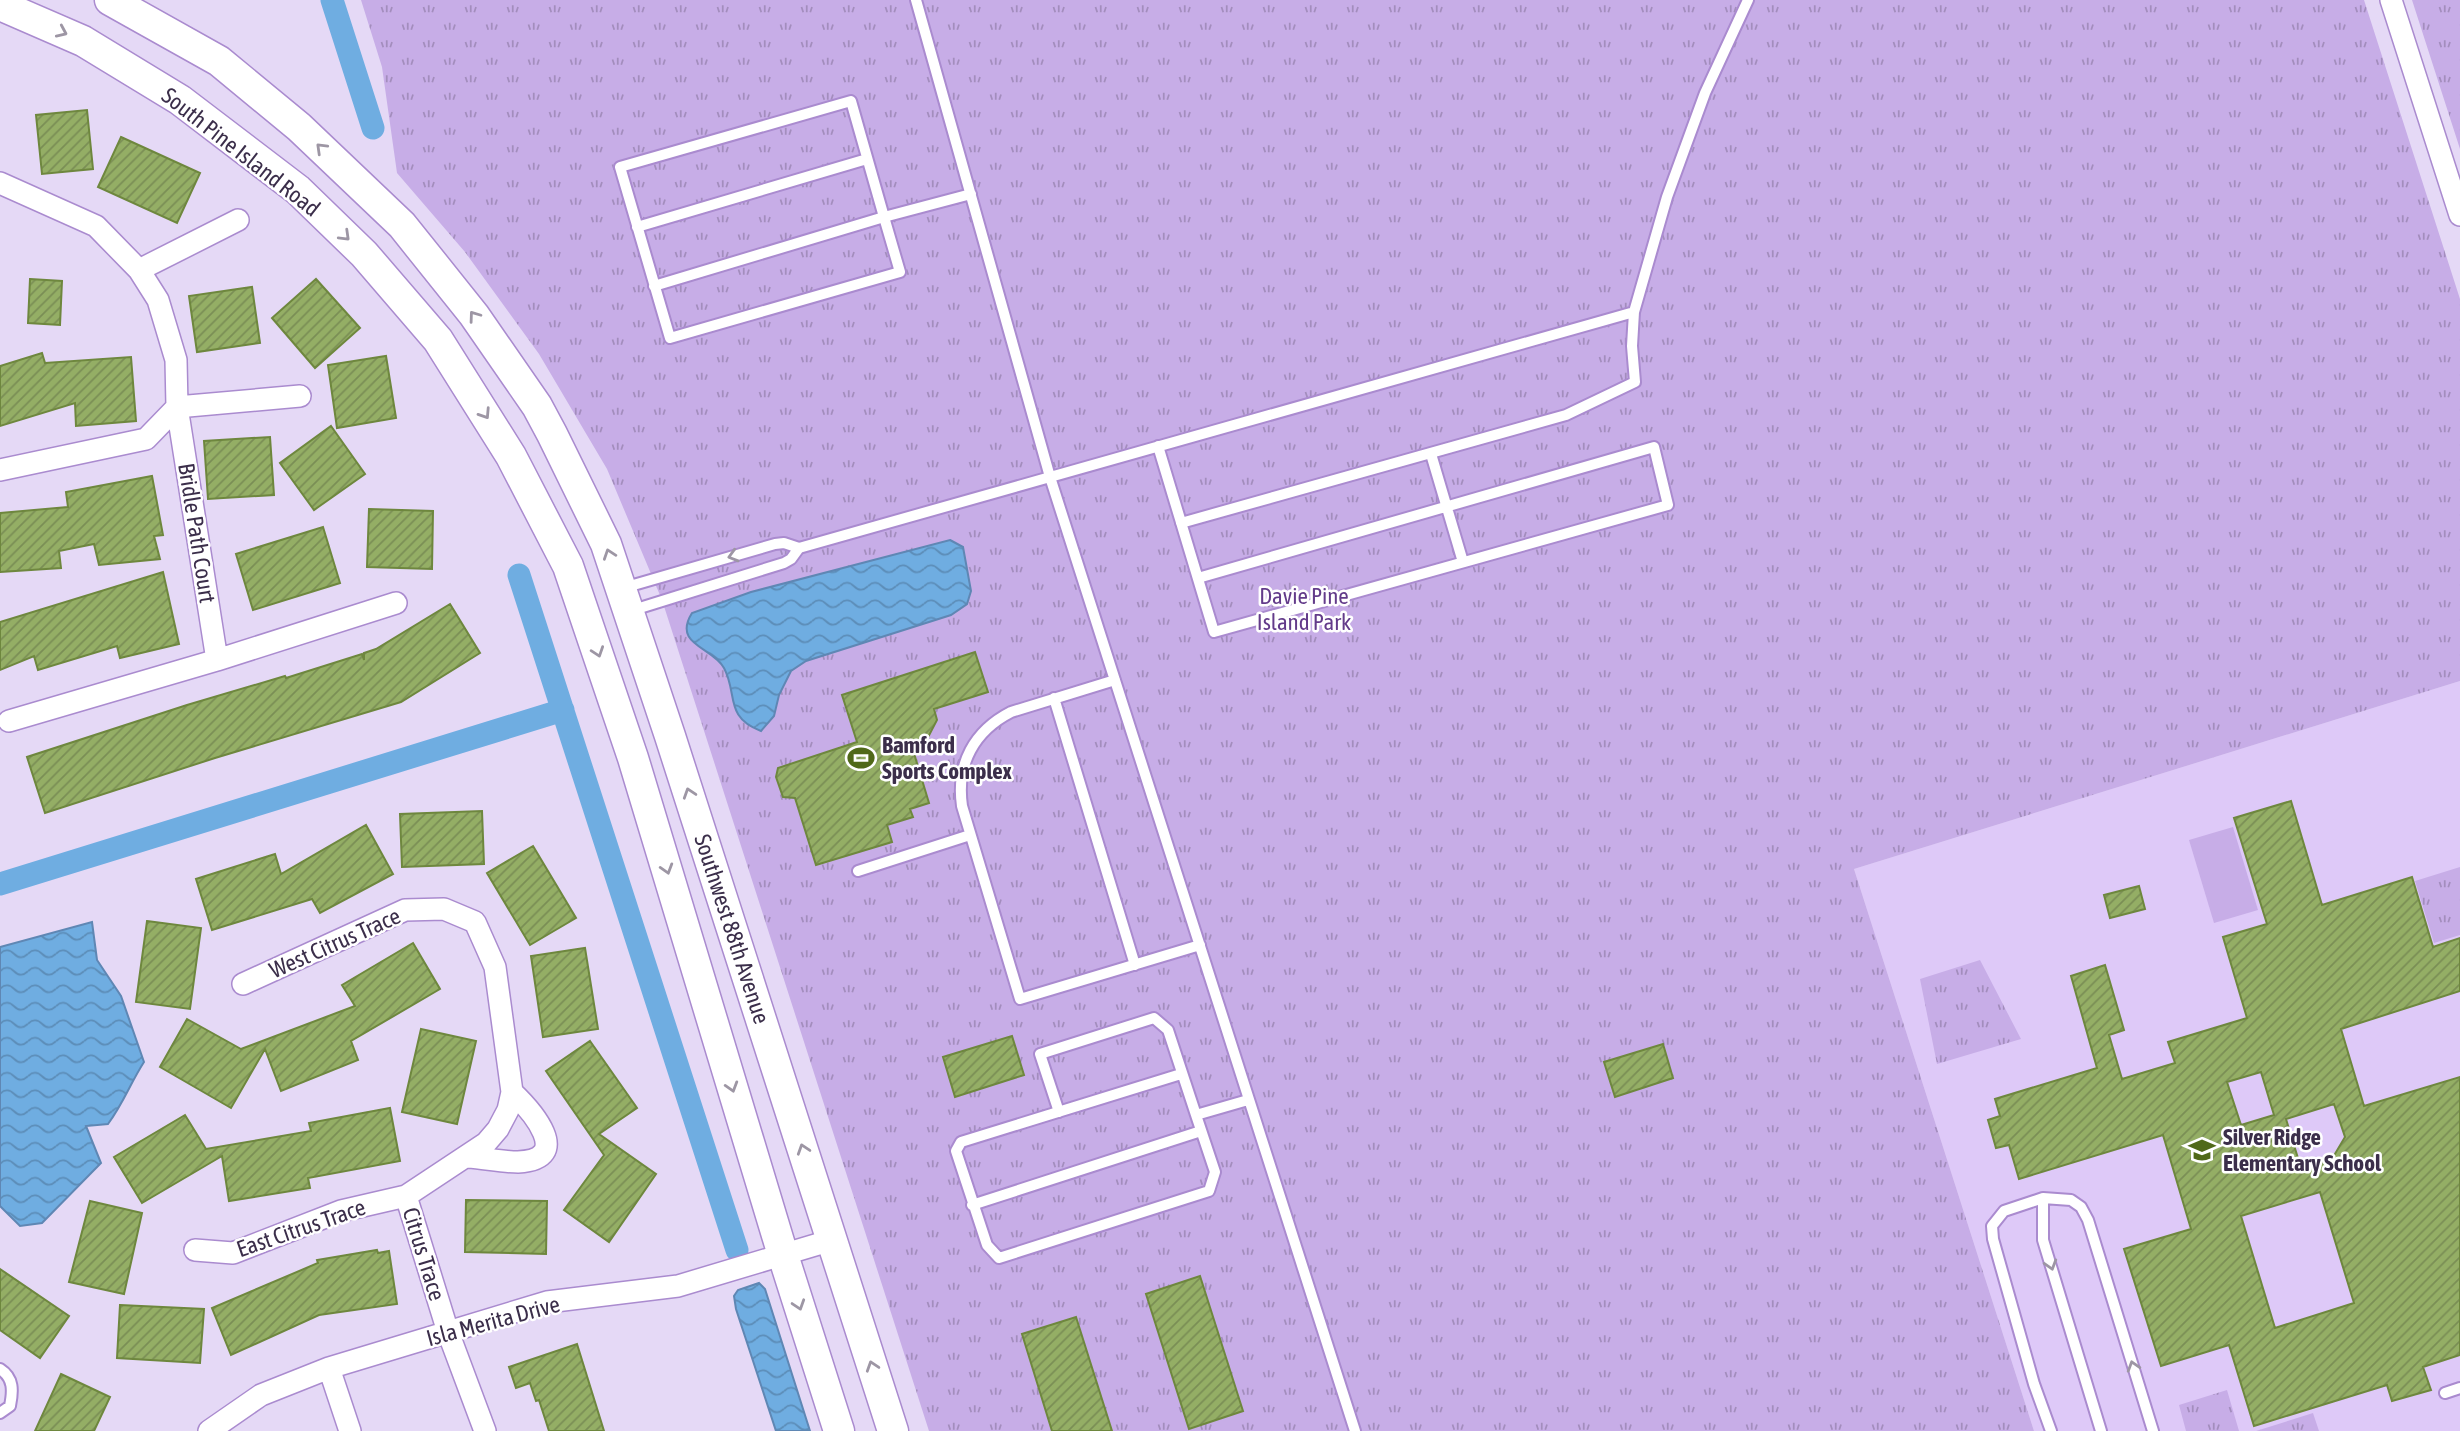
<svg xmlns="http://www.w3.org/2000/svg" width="2460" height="1431" viewBox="0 0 2460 1431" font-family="'Asap Condensed',sans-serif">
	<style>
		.built { fill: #dec9f8 }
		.grass { fill: #c7ade7 }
		.park { fill: url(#park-tufts) }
		.water { fill: url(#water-waves); stroke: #5f87b4; stroke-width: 2 }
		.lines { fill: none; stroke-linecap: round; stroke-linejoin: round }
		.canal { stroke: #6fade1; stroke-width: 23 }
		.building { fill: url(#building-hatch); stroke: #6e873e; stroke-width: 2; fill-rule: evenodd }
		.service-casing { stroke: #aa8bcf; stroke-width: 14 }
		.minor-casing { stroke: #aa8bcf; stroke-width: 24 }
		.secondary-casing { stroke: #aa8bcf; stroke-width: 33 }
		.service { stroke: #fff; stroke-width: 10 }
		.minor { stroke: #fff; stroke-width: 21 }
		.secondary { stroke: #fff; stroke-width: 30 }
		.oneway { stroke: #9d96a4 }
		.labels { text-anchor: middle; stroke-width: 5; stroke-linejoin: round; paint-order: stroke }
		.street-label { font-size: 23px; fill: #3b2e4a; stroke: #fff }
		.park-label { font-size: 23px; fill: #633b8a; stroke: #fff }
		.poi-label { font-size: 23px; font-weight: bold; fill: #3b2e4a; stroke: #fff; text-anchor: start }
	</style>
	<defs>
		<pattern id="park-tufts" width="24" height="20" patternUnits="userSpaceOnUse" patternTransform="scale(1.75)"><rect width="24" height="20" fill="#c7ade7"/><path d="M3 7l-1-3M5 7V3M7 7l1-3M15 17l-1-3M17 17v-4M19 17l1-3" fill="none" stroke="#a38dbd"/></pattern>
		<pattern id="water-waves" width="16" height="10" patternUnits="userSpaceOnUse" patternTransform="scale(1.75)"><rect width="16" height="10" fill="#6fade1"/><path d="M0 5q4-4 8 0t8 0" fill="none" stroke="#5c8db8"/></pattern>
		<pattern id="building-hatch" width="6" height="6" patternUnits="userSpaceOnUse" patternTransform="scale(1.75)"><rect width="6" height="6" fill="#94ae65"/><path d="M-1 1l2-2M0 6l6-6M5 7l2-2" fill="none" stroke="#7a8e55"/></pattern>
	</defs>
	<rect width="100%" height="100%" fill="#e5d9f6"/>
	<path class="built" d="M 2460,681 L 2460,1431 L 2034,1431 L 1854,869 Z"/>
	<path class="grass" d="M 2233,827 L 2258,910 L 2214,923 L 2189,840 Z"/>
	<path class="park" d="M 361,0 L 2364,0 L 2460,299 L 2460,681 L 1854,869 L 2034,1431 L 929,1431 L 662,600 L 607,469 L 539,354 L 465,252 L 397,173 L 382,67 Z
		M 2412,0 L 2460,0 L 2460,149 Z
		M 2460,867 L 2460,935 L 2434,943 L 2415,881 Z
		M 1980,960 L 2021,1039 L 1937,1064 L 1920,979 Z
		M 2227,1390 L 2239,1431 L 2186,1431 L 2179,1405 Z
		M 2313,1413 L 2319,1431 L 2256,1431 Z"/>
	<path class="water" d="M 950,540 L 963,547 L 971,591 L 967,604 L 951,615 L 806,661 L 791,671 L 779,695 L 774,716 L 761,731 C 724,717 738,694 724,668 C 713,647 672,645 692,613 L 751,592 Z
		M 92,922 L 97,960 L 121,996 L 144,1062 C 131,1082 123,1104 108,1124 L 86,1126 L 101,1163 L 42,1223 L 20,1226 L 0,1206 L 0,947 Z
		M 759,1283 L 765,1289 L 810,1431 L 776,1431 L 736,1309 L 734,1296 L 738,1290 Z"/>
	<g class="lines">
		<path class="canal" d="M 332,0 L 373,128
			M 519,575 L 737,1250
			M 0,884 L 563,710"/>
	</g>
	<path class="building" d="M 87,110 L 93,169 L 42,174 L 36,115 Z
		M 121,137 L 200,173 L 177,223 L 98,187 Z
		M 30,279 L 62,281 L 60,325 L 28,323 Z
		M 316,279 L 360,328 L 315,368 L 272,318 Z
		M 252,287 L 260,343 L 197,352 L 189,296 Z
		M 42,353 L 45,363 L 131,357 L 136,421 L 76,426 L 75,403 L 0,426 L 0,366 Z
		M 386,356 L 396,418 L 337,428 L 328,365 Z
		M 331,426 L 365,474 L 314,510 L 280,463 Z
		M 270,437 L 274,495 L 208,499 L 204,441 Z
		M 152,476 L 163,535 L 154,536 L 160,559 L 99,565 L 94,544 L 59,551 L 61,568 L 0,572 L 0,513 L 68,507 L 66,492 Z
		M 369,509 L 433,511 L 432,569 L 367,567 Z
		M 323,527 L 340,583 L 253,610 L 236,554 Z
		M 163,572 L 179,644 L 120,658 L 117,646 L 38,670 L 34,656 L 0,670 L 0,622 Z
		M 450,604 L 480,653 L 401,702 L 215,758 L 45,813 L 27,757 L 187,705 L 285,676 L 286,678 L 362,654 L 364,660 L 364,653 L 376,649 Z
		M 975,652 L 988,692 L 934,709 L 937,720 L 923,747 L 913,750 L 929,803 L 910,809 L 913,817 L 887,825 L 892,842 L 816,865 L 795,798 L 783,797 L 776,777 L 778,768 L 857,742 L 842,695 Z
		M 2291,801 L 2322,905 L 2412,877 L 2433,947 L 2460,938 L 2460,991 L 2341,1029 L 2364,1106 L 2460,1077 L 2460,1355 L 2423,1367 L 2431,1390 L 2392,1401 L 2387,1385 L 2254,1426 L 2229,1345 L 2161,1366 L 2124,1249 L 2191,1229 L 2163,1135 L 2019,1179 L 2009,1145 L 1996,1148 L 1988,1120 L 2000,1116 L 1995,1099 L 2097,1068 L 2071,976 L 2105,965 L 2124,1030 L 2109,1035 L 2122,1079 L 2175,1063 L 2168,1042 L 2247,1018 L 2223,937 L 2267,924 L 2234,818 ZM 2261,1072 L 2274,1115 L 2241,1125 L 2227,1082 ZM 2334,1104 L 2345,1137 L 2332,1159 L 2301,1168 L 2286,1119 ZM 2320,1192 L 2354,1303 L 2275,1328 L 2241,1216 Z
		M 482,811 L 484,864 L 402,867 L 400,814 Z
		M 366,825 L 393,874 L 320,913 L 312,899 L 212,930 L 196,879 L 275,854 L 281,874 Z
		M 533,846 L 576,918 L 530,945 L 487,873 Z
		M 2139,886 L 2145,909 L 2110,918 L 2104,895 Z
		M 147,921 L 201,928 L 190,1009 L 136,1002 Z
		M 413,943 L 440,989 L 351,1041 L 358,1060 L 281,1091 L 265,1049 L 231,1108 L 160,1067 L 187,1019 L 241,1049 L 355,1006 L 342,985 Z
		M 585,948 L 598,1029 L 543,1037 L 531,956 Z
		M 421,1029 L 476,1041 L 457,1124 L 402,1112 Z
		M 1012,1036 L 1024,1075 L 955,1097 L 943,1057 Z
		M 590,1041 L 637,1108 L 599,1134 L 656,1174 L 609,1242 L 564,1210 L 604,1155 L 546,1071 Z
		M 1663,1044 L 1673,1078 L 1615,1097 L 1604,1062 Z
		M 390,1108 L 400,1161 L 308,1178 L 310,1188 L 229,1201 L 222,1156 L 142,1203 L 114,1157 L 185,1115 L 206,1149 L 311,1131 L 309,1123 Z
		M 466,1200 L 547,1201 L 546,1254 L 465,1252 Z
		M 90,1201 L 142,1213 L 124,1294 L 69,1282 Z
		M 377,1250 L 378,1253 L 389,1251 L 397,1304 L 319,1315 L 231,1355 L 212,1308 L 318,1263 L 317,1260 Z
		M 0,1269 L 69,1316 L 40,1358 L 0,1330 Z
		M 1200,1276 L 1243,1411 L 1189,1429 L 1146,1294 Z
		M 120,1305 L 204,1309 L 200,1363 L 117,1358 Z
		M 1076,1317 L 1112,1431 L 1052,1431 L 1022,1334 Z
		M 577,1344 L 604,1431 L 549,1431 L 539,1400 L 536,1401 L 530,1383 L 516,1388 L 509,1367 Z
		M 61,1374 L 110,1397 L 94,1431 L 35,1431 Z"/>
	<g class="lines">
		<g class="service-casing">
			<path id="service" d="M 916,0 L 1050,477 L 1355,1431
				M 637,227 L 867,159
				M 654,286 L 884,217 L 851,101 L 620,167 L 670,338 L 900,272 L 884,217 L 971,194
				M 1158,446 L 1214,632 L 1668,505 L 1654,447 L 1198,578
				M 1431,454 L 1463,562
				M 1181,523 L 1566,415 L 1635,382 L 1632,346 L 1634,312 L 1667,197 L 1705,93 L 1748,0
				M 623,588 L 775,544 L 784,543 L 799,548 L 1634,312
				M 630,611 L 784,563 L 791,559 L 799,548
				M 1115,680 L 1011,712 C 974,731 956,764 962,806 L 1020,999 L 1200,945
				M 1054,698 L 1135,965
				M 858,871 L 970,835
				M 1181,1074 L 961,1142 L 956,1151 L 987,1245 L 999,1258 L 1209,1191 L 1215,1172 L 1196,1115
				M 1059,1112 L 1040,1054 L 1154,1018 L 1168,1030 L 1196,1115 L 1248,1100
				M 2043,1198 L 2043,1240 L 2101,1431
				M 972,1205 L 1201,1131
				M 0,1369 C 14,1378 13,1391 10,1406 L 0,1413
				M 2445,1393 L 2460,1388
				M 2051,1431 L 2034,1384 L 1993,1239 L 1992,1226 L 2004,1211 L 2043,1198 L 2071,1200 L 2081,1207 L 2088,1220 L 2153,1431"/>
		</g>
		<g class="minor-casing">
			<path id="minor" d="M 2391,0 L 2460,215
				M 0,183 L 96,226 L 139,270 L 158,300 L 176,360 L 177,407 L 217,660
				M 139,270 L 238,220
				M 0,470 L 146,439 L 177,407 L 300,396
				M 9,721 L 217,660 L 396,603
				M 468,1157 C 484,1158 502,1162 518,1162 C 575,1159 531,1110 512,1092
				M 406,1196 L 448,1332 L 485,1431
				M 195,1250 L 233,1253 L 341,1211 L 406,1196 L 486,1143 L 498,1129 L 508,1110 L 512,1092 L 495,967 L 475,922 L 444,909 L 405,910 L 243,984
				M 329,1368 L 350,1431
				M 209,1431 L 261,1395 L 329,1368 L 448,1332 L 547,1302 L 678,1286 L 832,1240"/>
		</g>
		<g class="secondary-casing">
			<path id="secondary" d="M 110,0 L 219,61 L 299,127 L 402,225 L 474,315 L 537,406 L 552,434 L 606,544 L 670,736 L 893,1431
				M 0,5 L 83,41 L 180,100 L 298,190 L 364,254 L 438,340 L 511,456 L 568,566 L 633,758 L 783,1255 L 839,1431"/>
		</g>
		<use href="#service" class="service"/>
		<use href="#minor" class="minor"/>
		<use href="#secondary" class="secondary"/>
	</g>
	<defs><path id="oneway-chevron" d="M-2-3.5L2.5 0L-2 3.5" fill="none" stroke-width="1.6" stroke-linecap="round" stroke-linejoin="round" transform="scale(1.75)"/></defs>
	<g class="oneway">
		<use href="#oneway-chevron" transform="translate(62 32) rotate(24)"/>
		<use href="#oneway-chevron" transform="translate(321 148) rotate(-136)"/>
		<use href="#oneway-chevron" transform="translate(345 236) rotate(44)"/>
		<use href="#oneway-chevron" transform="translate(474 316) rotate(-126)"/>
		<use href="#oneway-chevron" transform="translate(485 414) rotate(57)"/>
		<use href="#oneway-chevron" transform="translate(609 554) rotate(-109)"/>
		<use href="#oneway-chevron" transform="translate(733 556) rotate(164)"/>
		<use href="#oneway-chevron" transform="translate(598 652) rotate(71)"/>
		<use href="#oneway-chevron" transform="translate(689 793) rotate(-108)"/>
		<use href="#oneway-chevron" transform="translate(667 869) rotate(73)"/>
		<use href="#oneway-chevron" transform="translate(732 1087) rotate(73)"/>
		<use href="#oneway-chevron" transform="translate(803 1149) rotate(-108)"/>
		<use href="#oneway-chevron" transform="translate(2051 1265) rotate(73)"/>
		<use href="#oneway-chevron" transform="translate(799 1305) rotate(72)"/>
		<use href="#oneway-chevron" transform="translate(872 1366) rotate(-108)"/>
		<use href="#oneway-chevron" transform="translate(2133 1366) rotate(-107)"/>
	</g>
	<defs>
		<g id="stadium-bare" transform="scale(2.1)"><path d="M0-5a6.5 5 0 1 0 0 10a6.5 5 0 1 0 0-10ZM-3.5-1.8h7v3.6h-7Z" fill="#506919" stroke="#fff" stroke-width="2.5" paint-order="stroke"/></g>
		<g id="school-bare" transform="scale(2.1)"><path d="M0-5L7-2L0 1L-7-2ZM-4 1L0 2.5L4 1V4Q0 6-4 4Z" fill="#506919" stroke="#fff" stroke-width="2.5" paint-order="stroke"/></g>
	</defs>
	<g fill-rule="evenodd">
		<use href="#stadium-bare" x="861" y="758"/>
		<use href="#school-bare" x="2202" y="1150"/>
	</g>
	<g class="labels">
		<g class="street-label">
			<text transform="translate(241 152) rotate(38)" y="8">South Pine Island Road</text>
			<text transform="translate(197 533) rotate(81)" y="8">Bridle Path Court</text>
			<text transform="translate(732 929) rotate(72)" y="8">Southwest 88th Avenue</text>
			<text transform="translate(335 943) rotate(-24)" y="8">West Citrus Trace</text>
			<text transform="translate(301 1228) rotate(-19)" y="8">East Citrus Trace</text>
			<text transform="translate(424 1254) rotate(73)" y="8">Citrus Trace</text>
			<text transform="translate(493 1321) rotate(-15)" y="8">Isla Merita Drive</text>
		</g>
		<g class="park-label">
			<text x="1304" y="604">Davie Pine<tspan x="1304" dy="26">Island Park</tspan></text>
		</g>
		<g class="poi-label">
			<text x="882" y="753">Bamford<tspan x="882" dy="26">Sports Complex</tspan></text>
			<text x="2223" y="1145">Silver Ridge<tspan x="2223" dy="26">Elementary School</tspan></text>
		</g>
	</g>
</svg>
